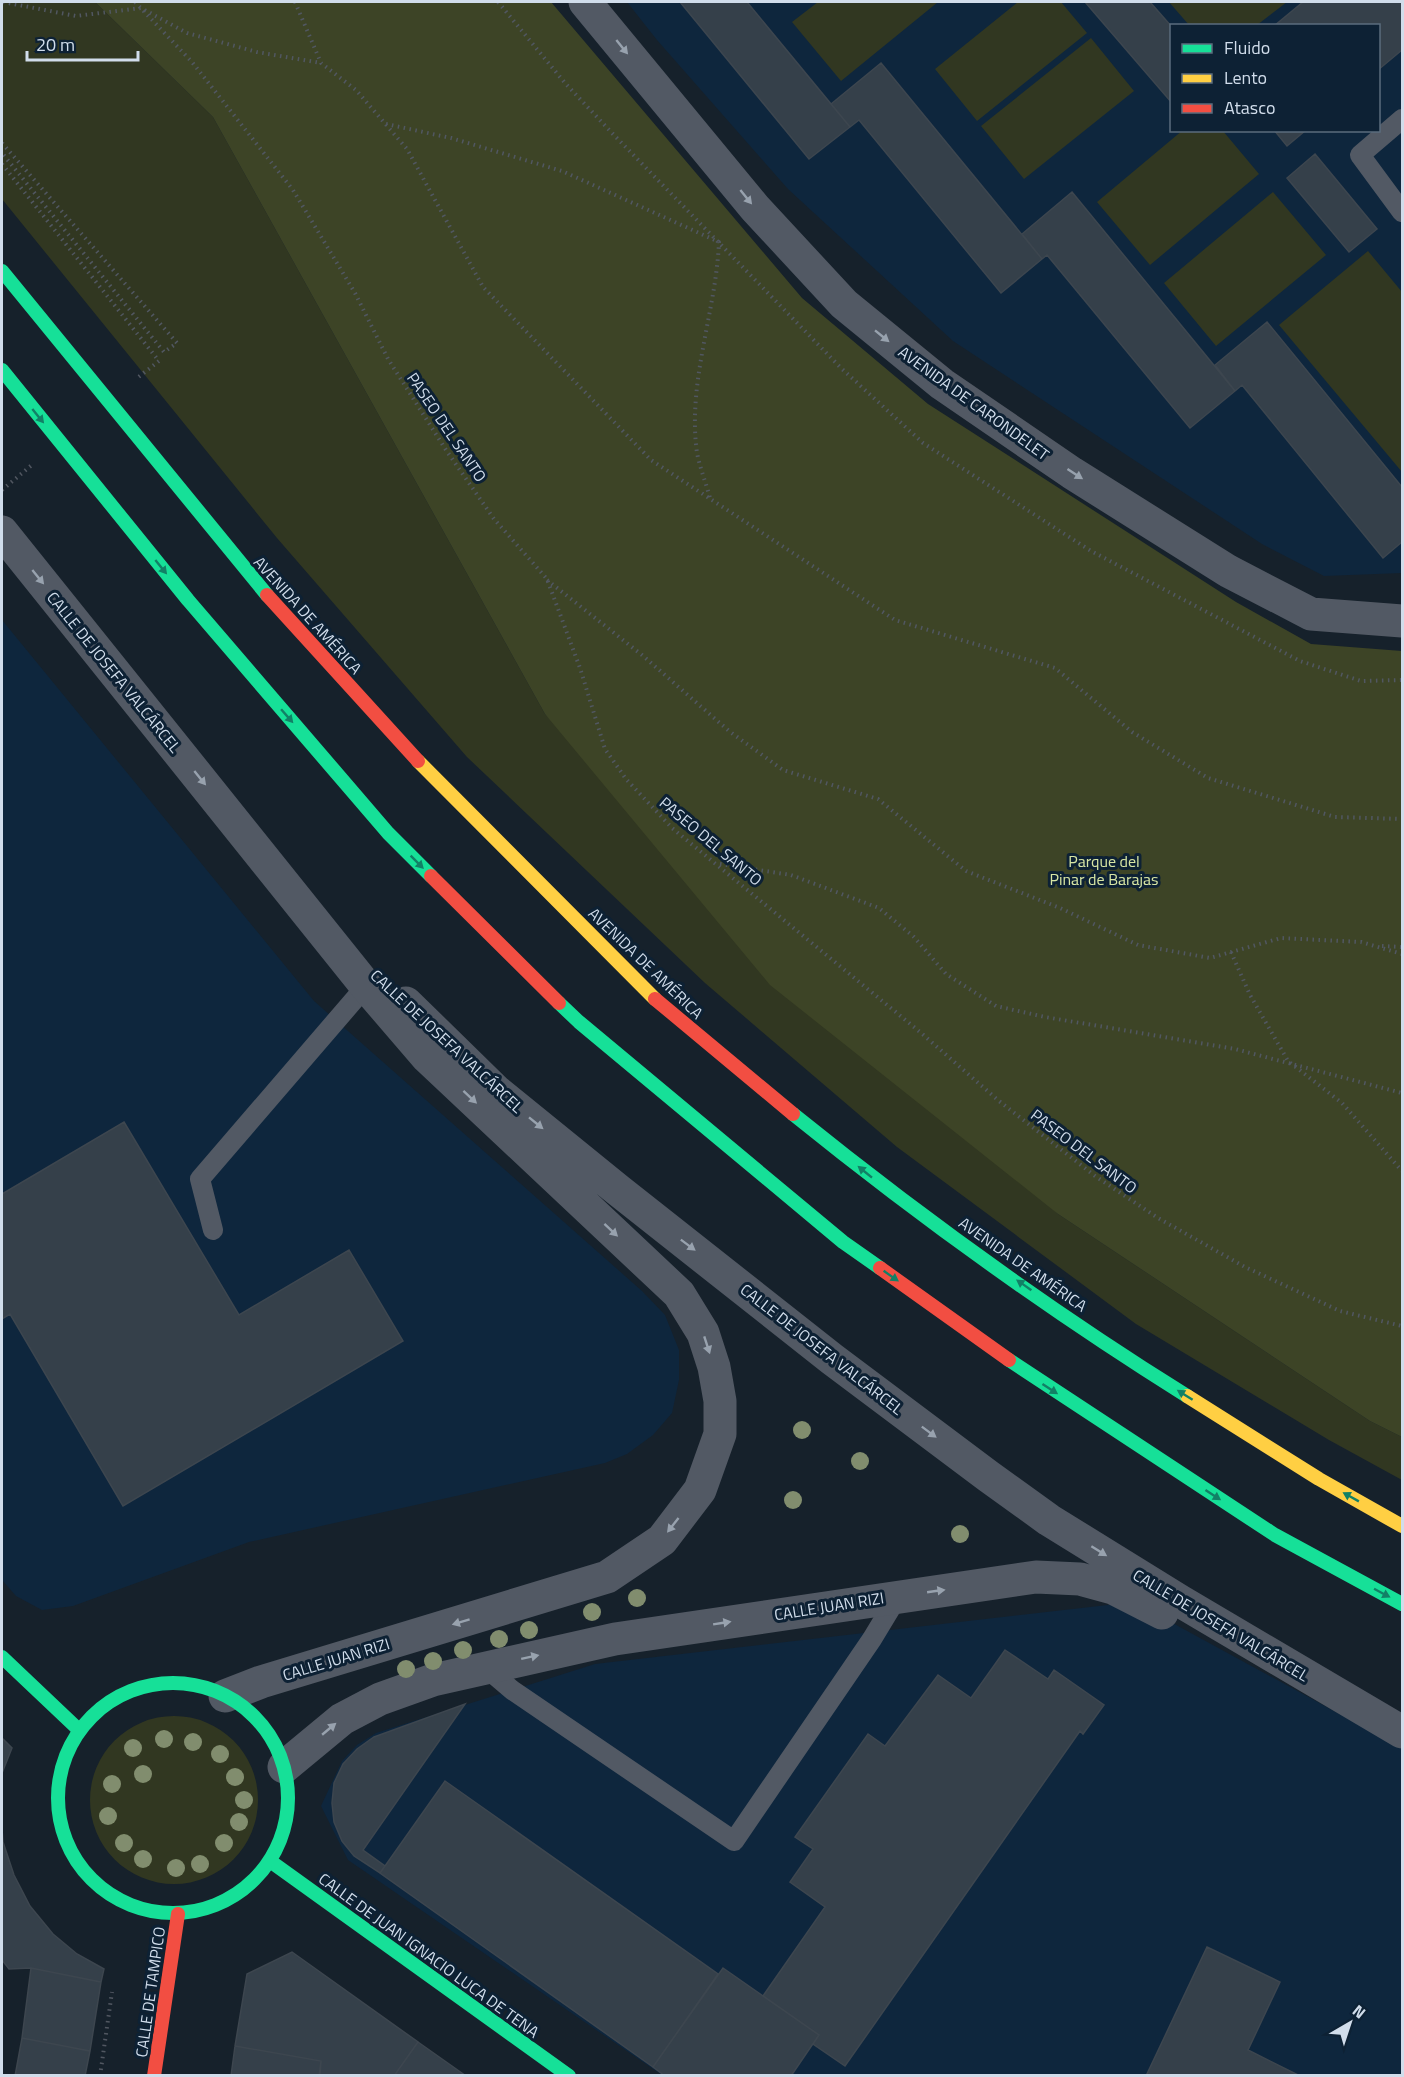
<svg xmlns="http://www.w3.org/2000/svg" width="1404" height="2077" viewBox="0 0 1404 2077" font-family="'Titillium Web',sans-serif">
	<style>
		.built { fill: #0e263d; fill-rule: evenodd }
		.green { fill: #313721 }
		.forest { fill: #3d4426 }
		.building { fill: #35404a; stroke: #3d464f; stroke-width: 1.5 }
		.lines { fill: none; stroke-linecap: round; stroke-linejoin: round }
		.path { stroke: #515761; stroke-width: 4; stroke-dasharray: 1.5 4.5; stroke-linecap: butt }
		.lane { stroke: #525964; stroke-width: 20 }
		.street { stroke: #525964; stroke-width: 33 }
		.fast { stroke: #16e098; stroke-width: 14 }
		.slow { stroke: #ffcf43; stroke-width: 14 }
		.jam { stroke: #f24e42; stroke-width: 14 }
		.tree { fill: #818d6e }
		.oneway { fill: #98a2ae }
		.oneway2 { fill: #128066 }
		.labels { text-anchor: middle; stroke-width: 6; stroke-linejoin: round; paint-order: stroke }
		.street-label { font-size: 16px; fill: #d1ddeb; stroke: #0d2134 }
		.park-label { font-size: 16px; fill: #d8e6a4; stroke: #0d2134 }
	</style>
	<rect width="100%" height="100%" fill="#16212b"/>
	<path class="built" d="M 627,2 L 1402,2 L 1402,573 L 1324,576 L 1262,544 L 953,341 L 788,189 L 657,40 ZM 1172,26 L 1378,26 L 1378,130 L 1172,130 Z
		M 2,620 L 314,1001 L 642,1291 L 665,1315 L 679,1350 L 679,1380 L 672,1413 L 653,1435 L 627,1454 L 605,1463 L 249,1542 L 73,1606 L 42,1610 L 16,1596 L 2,1580 Z
		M 1134,1602 L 1402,1748 L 1402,2075 L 662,2075 L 348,1860 L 321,1806 L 342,1761 L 357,1745 L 376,1733 L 595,1664 Z"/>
	<path class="green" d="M 2,2 L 95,2 L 213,117 L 545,714 L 1058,1214 L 1370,1421 L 1402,1437 L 1402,1480 L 1329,1440 L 1136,1324 L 897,1147 L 705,983 L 467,757 L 277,538 L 2,199 Z
		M 818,2 L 938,2 L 841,81 L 792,22 Z
		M 1018,2 L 1061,2 L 1087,33 L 977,121 L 935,69 Z
		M 1169,2 L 1287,2 L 1257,25 L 1189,25 Z
		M 1091,38 L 1134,91 L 1024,179 L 981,126 Z
		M 1183,130 L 1223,131 L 1259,174 L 1150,265 L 1097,202 Z
		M 1273,192 L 1326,255 L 1216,346 L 1164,283 Z
		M 1368,251 L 1402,292 L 1402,472 L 1279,325 Z
		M90 1800a84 84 0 1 1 168 0a84 84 0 1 1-168 0Z"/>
	<path class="forest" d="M 95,2 L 551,2 L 802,298 L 928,404 L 1236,602 L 1311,644 L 1402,651 L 1402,1437 L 1370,1421 L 1058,1214 L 770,985 L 545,714 L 213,117 Z"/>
	<path class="building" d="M 680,2 L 747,2 L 850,127 L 809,159 Z
		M 1085,2 L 1150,2 L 1172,27 L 1172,103 Z
		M 1303,2 L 1402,2 L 1402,50 L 1378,70 L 1378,26 L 1274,26 Z
		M 881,63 L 1042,259 L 1001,293 L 859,120 L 850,127 L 831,104 Z
		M 1274,130 L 1306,130 L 1287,146 Z
		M 1315,154 L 1377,229 L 1349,252 L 1287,178 Z
		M 1072,192 L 1235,391 L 1190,428 L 1047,255 L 1042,259 L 1022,234 Z
		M 1267,322 L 1402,487 L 1402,542 L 1383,558 L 1242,385 L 1235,391 L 1215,365 Z
		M 124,1122 L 239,1315 L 349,1250 L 403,1341 L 123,1506 L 10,1314 L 2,1319 L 2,1194 Z
		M 1005,1650 L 1048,1679 L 1054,1670 L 1104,1705 L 1083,1734 L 1080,1731 L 845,2066 L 813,2044 L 819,2035 L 763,1996 L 825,1907 L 790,1882 L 813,1849 L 795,1837 L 868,1734 L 885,1746 L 938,1675 L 971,1698 Z
		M 465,1704 L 363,1850 L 385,1866 L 380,1873 L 354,1856 L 342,1841 L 334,1822 L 332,1803 L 334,1783 L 343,1764 L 357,1749 L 374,1737 Z
		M 2,1738 L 12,1748 L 2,1773 Z
		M 445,1781 L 718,1974 L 653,2067 L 380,1873 Z
		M 2,1829 L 3,1842 L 14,1875 L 30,1906 L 53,1934 L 77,1954 L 104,1969 L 101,1982 L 31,1968 L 9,1969 L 2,1960 Z
		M 1207,1947 L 1280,1982 L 1248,2050 L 1300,2076 L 1146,2076 Z
		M 292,1952 L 418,2042 L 394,2076 L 320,2076 L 321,2061 L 235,2046 L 247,1974 Z
		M 31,1968 L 101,1982 L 90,2051 L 22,2038 Z
		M 723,1968 L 819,2035 L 791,2076 L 665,2076 L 653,2067 Z
		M 22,2038 L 90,2051 L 85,2076 L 15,2076 Z
		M 418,2042 L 466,2076 L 394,2076 Z
		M 235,2046 L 321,2061 L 319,2076 L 231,2076 Z"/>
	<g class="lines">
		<path class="path" d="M 3,2 L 76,16 L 141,8 L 187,33 L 257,52 L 321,63
			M 135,2 L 192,62 L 293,190 L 355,293 L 388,359 L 446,450 L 494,519 L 547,579 L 580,668 L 605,749 L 626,779 L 672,828 L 920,1032 L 999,1101 L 1095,1176 L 1158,1218 L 1245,1267 L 1340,1311 L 1402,1326
			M 295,2 L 321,63 L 356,90 L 407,149 L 483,287 L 651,460 L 895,620 L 1055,668 L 1132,732 L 1208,778 L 1335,817 L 1402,819
			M 498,2 L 565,83 L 612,133 L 841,368 L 923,443 L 1091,551 L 1300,661 L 1361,681 L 1402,680
			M 386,124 L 451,138 L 562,171 L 719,242 C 716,312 687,382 697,453 C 700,468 706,483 710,498
			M 2,143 L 177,343 L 164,352 L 2,153
			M 2,164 L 159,361 L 136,379
			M 2,490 L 33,464
			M 547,580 L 642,655 L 729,731 L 783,770 L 878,799 L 966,871 L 1060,908 L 1138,945 L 1210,958 L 1281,938 L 1361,942 L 1402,954
			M 720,864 L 791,875 L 879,908 L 914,937 L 946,974 L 996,1006 L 1045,1017 L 1235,1049 L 1402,1093
			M 1382,946 L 1402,947
			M 1231,952 L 1250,995 L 1288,1061 L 1342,1103 L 1402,1171
			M 100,2076 L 112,1992"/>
		<path class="lane" d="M 1402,119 L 1360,155 L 1402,212
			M 213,1230 L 200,1179 L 366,986
			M 485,1667 L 512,1690 L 734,1841 L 872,1639 L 898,1596"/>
		<path class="street" d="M 585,2 L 755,208 L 844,304 L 942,384 L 1072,473 L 1228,571 L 1311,614 L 1402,621
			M 2,532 L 366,986 L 427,1057 L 679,1294 L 703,1333 L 714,1367 L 720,1401 L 720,1434 L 700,1490 L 662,1540 L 607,1577 L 261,1682 L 225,1696
			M 406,1003 L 496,1091 L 618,1190 L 832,1359 L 988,1476 L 1049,1520 L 1180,1601 L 1402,1732
			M 284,1767 L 342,1719 L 380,1699 L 433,1680 L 615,1639 L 1036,1577 L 1080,1579 L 1113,1588 L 1162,1613"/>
		<path class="fast" d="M 2,271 L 267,595
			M 2,370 L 188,600 L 388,833 L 431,876
			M 559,1003 L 579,1022 L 843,1242 L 880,1268
			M 793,1114 C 918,1215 1051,1311 1187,1396
			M 1009,1360 L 1275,1535 L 1402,1604
			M 2,1657 L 79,1730
			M58 1798a115 115 0 1 1 230 0a115 115 0 1 1-230 0Z
			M 270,1861 L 569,2076"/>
		<path class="slow" d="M 418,761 L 655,999
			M 1187,1396 L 1319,1479 L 1402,1526"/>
		<path class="jam" d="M 267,595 L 418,761
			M 431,876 L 559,1003
			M 655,999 L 793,1114
			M 880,1268 L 1009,1360
			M 154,2076 L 178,1914"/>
	</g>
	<g class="tree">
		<circle cx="802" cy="1430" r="9"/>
		<circle cx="860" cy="1461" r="9"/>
		<circle cx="793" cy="1500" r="9"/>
		<circle cx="960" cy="1534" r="9"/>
		<circle cx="637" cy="1598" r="9"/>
		<circle cx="592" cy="1612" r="9"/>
		<circle cx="529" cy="1630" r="9"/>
		<circle cx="499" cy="1639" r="9"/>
		<circle cx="463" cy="1650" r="9"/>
		<circle cx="433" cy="1661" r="9"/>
		<circle cx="406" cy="1669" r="9"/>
		<circle cx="164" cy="1739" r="9"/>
		<circle cx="193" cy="1742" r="9"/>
		<circle cx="133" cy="1748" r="9"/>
		<circle cx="220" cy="1754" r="9"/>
		<circle cx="143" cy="1774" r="9"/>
		<circle cx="235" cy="1777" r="9"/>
		<circle cx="112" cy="1784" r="9"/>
		<circle cx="244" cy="1800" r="9"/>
		<circle cx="108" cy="1816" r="9"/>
		<circle cx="239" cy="1822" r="9"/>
		<circle cx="124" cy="1843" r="9"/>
		<circle cx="224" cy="1843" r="9"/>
		<circle cx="143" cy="1859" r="9"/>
		<circle cx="200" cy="1864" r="9"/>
		<circle cx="176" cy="1868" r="9"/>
	</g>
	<defs><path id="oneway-solid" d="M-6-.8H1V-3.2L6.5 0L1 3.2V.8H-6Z" transform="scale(1.5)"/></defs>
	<g class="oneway">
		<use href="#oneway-solid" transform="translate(622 47) rotate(51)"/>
		<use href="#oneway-solid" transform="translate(746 197) rotate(51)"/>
		<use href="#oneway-solid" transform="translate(882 336) rotate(39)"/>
		<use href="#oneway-solid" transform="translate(1075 474) rotate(33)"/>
		<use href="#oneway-solid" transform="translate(38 577) rotate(51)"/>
		<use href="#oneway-solid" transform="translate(200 778) rotate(51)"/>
		<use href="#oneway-solid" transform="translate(470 1097) rotate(43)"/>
		<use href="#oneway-solid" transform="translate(536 1123) rotate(39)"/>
		<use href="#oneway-solid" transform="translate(611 1230) rotate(43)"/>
		<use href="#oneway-solid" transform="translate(688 1245) rotate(37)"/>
		<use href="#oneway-solid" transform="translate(707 1345) rotate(72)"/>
		<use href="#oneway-solid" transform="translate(929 1432) rotate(37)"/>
		<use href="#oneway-solid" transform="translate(673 1525) rotate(128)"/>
		<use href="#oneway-solid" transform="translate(1099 1551) rotate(32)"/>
		<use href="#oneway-solid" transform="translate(936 1591) rotate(-8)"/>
		<use href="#oneway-solid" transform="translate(461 1622) rotate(163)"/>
		<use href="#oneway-solid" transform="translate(722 1623) rotate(-9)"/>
		<use href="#oneway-solid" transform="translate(530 1657) rotate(-12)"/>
		<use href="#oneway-solid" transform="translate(329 1729) rotate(-40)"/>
	</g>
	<g class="oneway2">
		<use href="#oneway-solid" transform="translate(38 416) rotate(51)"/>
		<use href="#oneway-solid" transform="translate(161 567) rotate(51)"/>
		<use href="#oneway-solid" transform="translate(287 716) rotate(49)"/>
		<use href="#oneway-solid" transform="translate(417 862) rotate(45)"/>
		<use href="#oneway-solid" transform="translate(865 1172) rotate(-141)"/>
		<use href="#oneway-solid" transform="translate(891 1276) rotate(35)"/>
		<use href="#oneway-solid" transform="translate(1024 1285) rotate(-145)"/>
		<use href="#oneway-solid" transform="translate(1050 1389) rotate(33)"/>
		<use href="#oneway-solid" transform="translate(1185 1395) rotate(-148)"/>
		<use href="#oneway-solid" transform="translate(1213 1495) rotate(33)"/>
		<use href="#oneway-solid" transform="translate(1351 1497) rotate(-151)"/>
		<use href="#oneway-solid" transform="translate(1382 1593) rotate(28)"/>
	</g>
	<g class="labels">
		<g class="street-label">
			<text transform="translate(974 403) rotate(36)" y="6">AVENIDA DE CARONDELET</text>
			<text transform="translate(447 427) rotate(56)" y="6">PASEO DEL SANTO</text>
			<text transform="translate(308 615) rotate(48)" y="6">AVENIDA DE AMÉRICA</text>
			<text transform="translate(114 672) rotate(51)" y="6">CALLE DE JOSEFA VALCÁRCEL</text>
			<text transform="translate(711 841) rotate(40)" y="6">PASEO DEL SANTO</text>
			<text transform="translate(646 963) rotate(44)" y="6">AVENIDA DE AMÉRICA</text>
			<text transform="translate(447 1041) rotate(43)" y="6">CALLE DE JOSEFA VALCÁRCEL</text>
			<text transform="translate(1084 1151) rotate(37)" y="6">PASEO DEL SANTO</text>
			<text transform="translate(1023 1264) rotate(35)" y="6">AVENIDA DE AMÉRICA</text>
			<text transform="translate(822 1349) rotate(38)" y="6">CALLE DE JOSEFA VALCÁRCEL</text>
			<text transform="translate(829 1606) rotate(-9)" y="6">CALLE JUAN RIZI</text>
			<text transform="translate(1221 1625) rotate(31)" y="6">CALLE DE JOSEFA VALCÁRCEL</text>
			<text transform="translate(336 1659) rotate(-17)" y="6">CALLE JUAN RIZI</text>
			<text transform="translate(429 1955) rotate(36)" y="6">CALLE DE JUAN IGNACIO LUCA DE TENA</text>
			<text transform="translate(150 1992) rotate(-82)" y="6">CALLE DE TAMPICO</text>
		</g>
		<g class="park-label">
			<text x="1104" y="867">Parque del<tspan x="1104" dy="18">Pinar de Barajas</tspan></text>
		</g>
	</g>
	<rect width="1404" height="2077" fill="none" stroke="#d1ddeb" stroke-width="6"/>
	<rect x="1170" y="24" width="210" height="108" fill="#0d2134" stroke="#5b6c7d" stroke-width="1.5"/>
	<rect x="1182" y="44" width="30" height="9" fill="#16e098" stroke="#5b6c7d" stroke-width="1.5"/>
	<text x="1224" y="54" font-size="18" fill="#d1ddeb">Fluido</text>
	<rect x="1182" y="74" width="30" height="9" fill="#ffcf43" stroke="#5b6c7d" stroke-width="1.5"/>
	<text x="1224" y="84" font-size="18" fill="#d1ddeb">Lento</text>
	<rect x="1182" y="104" width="30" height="9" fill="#f24e42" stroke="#5b6c7d" stroke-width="1.5"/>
	<text x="1224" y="114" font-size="18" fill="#d1ddeb">Atasco</text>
	<g transform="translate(1350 2023) rotate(39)" stroke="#0d2134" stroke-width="4.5" paint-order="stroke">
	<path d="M0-4.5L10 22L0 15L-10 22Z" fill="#d1ddeb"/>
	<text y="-9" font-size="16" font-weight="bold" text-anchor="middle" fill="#d1ddeb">N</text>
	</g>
	<path d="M27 51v9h111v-9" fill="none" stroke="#d1ddeb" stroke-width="3"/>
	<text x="36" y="51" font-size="18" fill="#d1ddeb" stroke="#0d2134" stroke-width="4.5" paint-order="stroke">20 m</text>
</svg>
